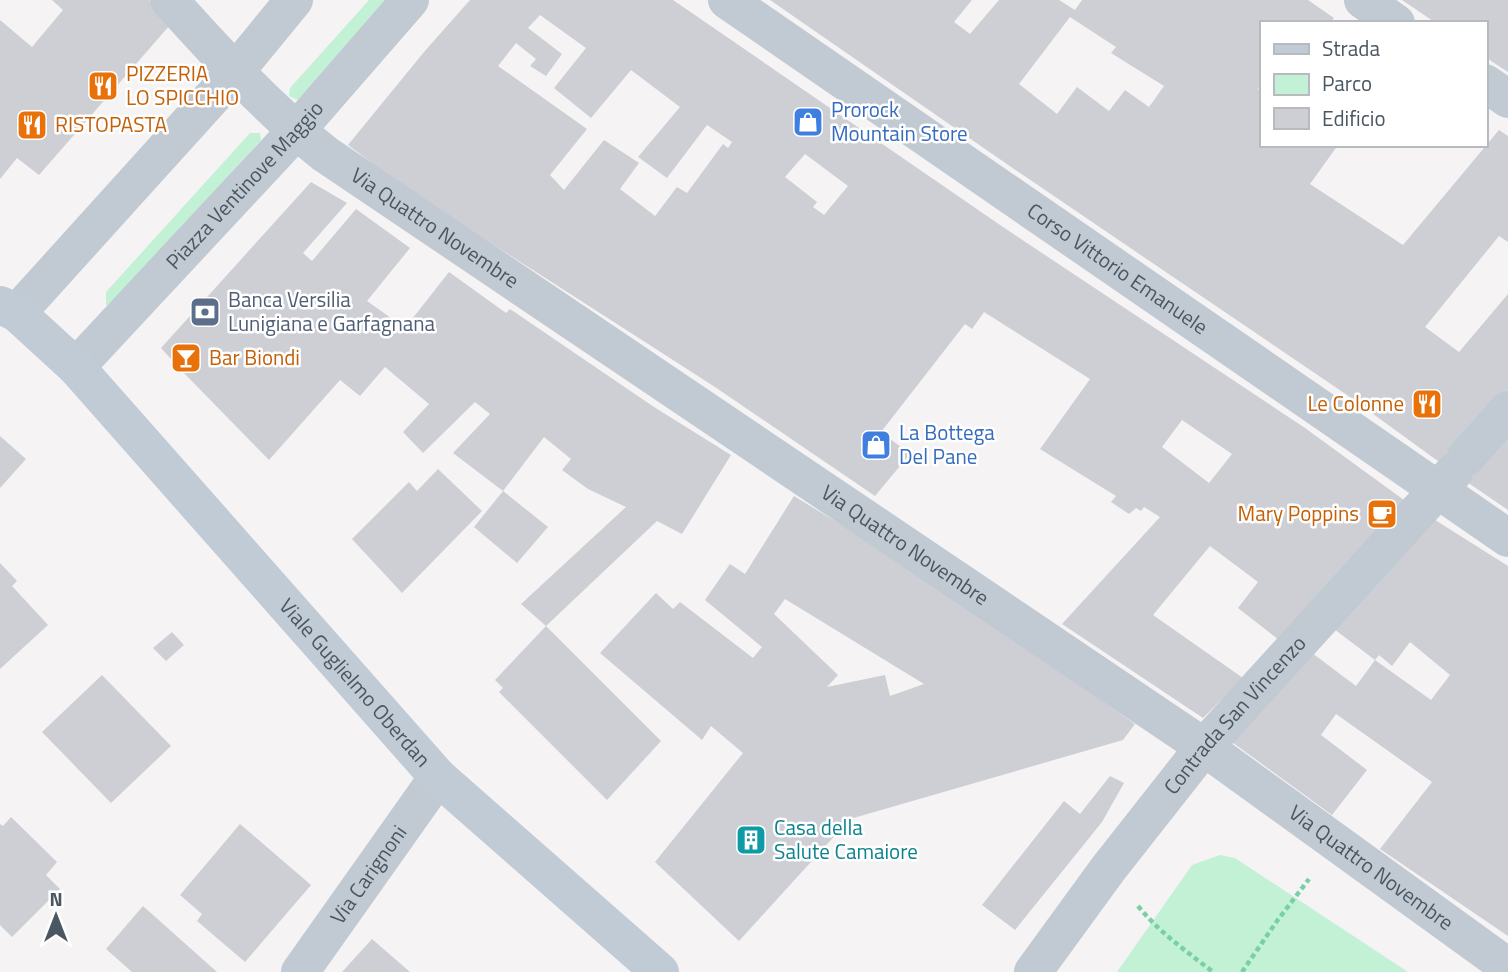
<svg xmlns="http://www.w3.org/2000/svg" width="1508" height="972" viewBox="0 0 1508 972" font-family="'Titillium Web',sans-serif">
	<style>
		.green { fill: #c3f1d5 }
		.building { fill: #cdcfd5; fill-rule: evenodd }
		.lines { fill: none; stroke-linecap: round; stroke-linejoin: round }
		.path { stroke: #7ad0a6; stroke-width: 4.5; stroke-dasharray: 5 3.5; stroke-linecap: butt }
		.street { stroke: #c1cad2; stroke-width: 38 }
		.secondary { stroke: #c1cbd6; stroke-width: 38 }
		.labels { text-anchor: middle; stroke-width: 5; stroke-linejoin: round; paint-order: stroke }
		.food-label { font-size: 21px; fill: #c56008; stroke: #fff; text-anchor: start }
		.shop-label { font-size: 21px; fill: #366cbe; stroke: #fff; text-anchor: start }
		.street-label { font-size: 21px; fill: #4a5661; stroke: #fff }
		.service-label { font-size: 21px; fill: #4e5e75; stroke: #fff; text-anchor: start }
		.culture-label { font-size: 21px; fill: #0d838f; stroke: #fff; text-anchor: start }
	</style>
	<rect width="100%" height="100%" fill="#f5f3f3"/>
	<path class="green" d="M 369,0 L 387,0 L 298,100 L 289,96 L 290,88 Z
		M 250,133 L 260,133 L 261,140 L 111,305 L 106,305 L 106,292 Z
		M 1220,855 L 1235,858 L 1408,972 L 1117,972 L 1192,865 Z"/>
	<path class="building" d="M 52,0 L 149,0 L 170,25 L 39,175 L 17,158 L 0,179 L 0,20 L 32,47 L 63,10 Z
		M 470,0 L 673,0 L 1003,227 L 1305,428 L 1408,503 L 1279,640 L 1238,608 L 1258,582 L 1210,546 L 1153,615 L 1243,678 L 1203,718 L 1062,624 L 1160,517 L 1144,507 L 1141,511 L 1136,508 L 1129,514 L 1111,502 L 1116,496 L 1040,449 L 1090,379 L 984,312 L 972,329 L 965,324 L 881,432 L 910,454 L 875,496 L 715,387 L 405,188 L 348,145 L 424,52 ZM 540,15 L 586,48 L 554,88 L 591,118 L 631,70 L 680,107 L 638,157 L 667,178 L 707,125 L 732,142 L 728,148 L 723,144 L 687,193 L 677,187 L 655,216 L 620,189 L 639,163 L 604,140 L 564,190 L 550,175 L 587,129 L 498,66 L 516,43 L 536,59 L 530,66 L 546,76 L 562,54 L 528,28 ZM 805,154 L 848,186 L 824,215 L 813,207 L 817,202 L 785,177 ZM 1182,420 L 1232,454 L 1209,483 L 1162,447 Z
		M 770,0 L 972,0 L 954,22 L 970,34 L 999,0 L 1059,0 L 1075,10 L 1082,0 L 1308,0 L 1334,18 L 1331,23 L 1261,23 L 1261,84 L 1258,89 L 1261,91 L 1261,145 L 1338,145 L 1310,184 L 1403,245 L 1499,130 L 1508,136 L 1508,242 L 1499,236 L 1425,327 L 1459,352 L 1508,294 L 1508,390 L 1456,449 L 1508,429 L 1508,510 L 1464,480 L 1347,395 L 1014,169 ZM 1070,17 L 1116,47 L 1111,53 L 1164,86 L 1149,107 L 1125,90 L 1109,111 L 1077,87 L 1057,114 L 1019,84 Z
		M 1402,0 L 1508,0 L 1508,72 L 1485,57 L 1485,23 L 1436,23 Z
		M 311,182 L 347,203 L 303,253 L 312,261 L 356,209 L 410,248 L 367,301 L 405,328 L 449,272 L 506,313 L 510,309 L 654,407 L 731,455 L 682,534 L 657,521 L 546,626 L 521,604 L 626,507 L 588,489 L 562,470 L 571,459 L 544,437 L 503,491 L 453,453 L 490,414 L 475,402 L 423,453 L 403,432 L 429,404 L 385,367 L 360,396 L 340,380 L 269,460 L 182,371 L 161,348 Z
		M 0,436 L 26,459 L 0,488 Z
		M 438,469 L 482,511 L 402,593 L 352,539 L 409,482 L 417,491 Z
		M 503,491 L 548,527 L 517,563 L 474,527 Z
		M 794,496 L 940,585 L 1135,724 L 1123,740 L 850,819 L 739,941 L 655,862 L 743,753 L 711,726 L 702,740 L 600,653 L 656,593 L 673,609 L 680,602 L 753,658 L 762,647 L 705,600 L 730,564 L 745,574 ZM 785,599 L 924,684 L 890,696 L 885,675 L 827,687 L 838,675 L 774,614 Z
		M 1432,518 L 1508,566 L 1508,936 L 1380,849 L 1432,782 L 1336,714 L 1321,735 L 1367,770 L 1332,815 L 1225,737 L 1308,650 L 1356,686 L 1375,660 L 1431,700 L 1450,675 L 1410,642 L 1392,666 L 1379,655 L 1375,660 L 1330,626 Z
		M 0,563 L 17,581 L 12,586 L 48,625 L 0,669 Z
		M 546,626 L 661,741 L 607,800 L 499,692 L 503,688 L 495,680 Z
		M 172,632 L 184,645 L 166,661 L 153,648 Z
		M 102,675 L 171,746 L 111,803 L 42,732 Z
		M 1110,776 L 1124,783 L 1102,822 L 1015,930 L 982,905 L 1064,801 L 1080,814 Z
		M 11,817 L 57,862 L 46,875 L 60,889 L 12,937 L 0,925 L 0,824 L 3,826 Z
		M 240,824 L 311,885 L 245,962 L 197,921 L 202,914 L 180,895 Z
		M 143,906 L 217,972 L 132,972 L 106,949 Z
		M 372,939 L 410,972 L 342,972 Z"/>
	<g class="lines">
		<path class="path" d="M 1138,906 C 1159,932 1186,951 1213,972
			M 1242,972 L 1277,921 L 1309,879"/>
		<g class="street">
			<path id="s1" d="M 169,0 C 218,54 267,108 325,154 L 1204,747 L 1508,967"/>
			<path id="s2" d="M 727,0 L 1508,538"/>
			<path d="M 1363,0 L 1396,23"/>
			<path d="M 1485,83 L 1508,99"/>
			<path d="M 17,313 L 235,72 L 294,0"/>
			<path id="s3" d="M 76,367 L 296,131 L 410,0"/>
			<path d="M 1466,457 L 1508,410"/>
			<path id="s4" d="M 300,972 L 438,777"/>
			<path id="s5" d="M 1033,972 L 1108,869 L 1204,747 L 1454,472"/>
		</g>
		<path class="secondary" id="s6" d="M 0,305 L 17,313 L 76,367 L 438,777 L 660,972"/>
	</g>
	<defs>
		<g id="restaurant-square" transform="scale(1.575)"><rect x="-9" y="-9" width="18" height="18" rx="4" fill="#e8710a" stroke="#fff"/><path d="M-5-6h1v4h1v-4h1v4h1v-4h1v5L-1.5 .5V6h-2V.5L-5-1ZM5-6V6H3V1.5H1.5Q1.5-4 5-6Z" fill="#fff"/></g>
		<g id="shop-square" transform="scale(1.575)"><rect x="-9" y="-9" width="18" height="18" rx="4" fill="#3f7fe0" stroke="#fff"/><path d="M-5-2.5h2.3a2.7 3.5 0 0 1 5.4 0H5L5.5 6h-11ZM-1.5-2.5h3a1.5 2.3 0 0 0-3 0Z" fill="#fff"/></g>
		<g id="bank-square" transform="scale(1.575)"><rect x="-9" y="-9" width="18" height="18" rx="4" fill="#5c6f8a" stroke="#fff"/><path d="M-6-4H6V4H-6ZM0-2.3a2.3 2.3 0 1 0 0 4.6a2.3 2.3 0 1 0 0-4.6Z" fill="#fff"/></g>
		<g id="bar-square" transform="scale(1.575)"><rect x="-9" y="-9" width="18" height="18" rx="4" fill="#e8710a" stroke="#fff"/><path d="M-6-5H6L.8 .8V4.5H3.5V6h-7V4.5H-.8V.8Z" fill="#fff"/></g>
		<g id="cafe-square" transform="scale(1.575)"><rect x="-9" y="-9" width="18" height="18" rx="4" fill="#e8710a" stroke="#fff"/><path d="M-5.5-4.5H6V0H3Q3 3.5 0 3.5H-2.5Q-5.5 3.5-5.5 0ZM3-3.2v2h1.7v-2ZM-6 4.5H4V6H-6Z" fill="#fff"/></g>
		<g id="building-square" transform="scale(1.575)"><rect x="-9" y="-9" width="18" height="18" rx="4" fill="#0f9aa8" stroke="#fff"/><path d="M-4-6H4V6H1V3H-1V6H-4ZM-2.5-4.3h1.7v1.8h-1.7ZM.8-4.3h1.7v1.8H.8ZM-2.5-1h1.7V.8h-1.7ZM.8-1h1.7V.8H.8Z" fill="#fff"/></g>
	</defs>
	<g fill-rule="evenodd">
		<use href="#restaurant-square" x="103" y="86"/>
		<use href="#shop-square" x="808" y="122"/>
		<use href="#restaurant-square" x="32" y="125"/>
		<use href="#bank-square" x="205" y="312"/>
		<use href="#bar-square" x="186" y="358"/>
		<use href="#restaurant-square" x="1427" y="404"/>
		<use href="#shop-square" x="876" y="445"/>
		<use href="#cafe-square" x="1382" y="514"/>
		<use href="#building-square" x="751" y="840"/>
	</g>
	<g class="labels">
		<g class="food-label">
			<text x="126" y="81">PIZZERIA<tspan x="126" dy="24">LO SPICCHIO</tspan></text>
			<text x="55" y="132">RISTOPASTA</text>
			<text x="209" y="365">Bar Biondi</text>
			<text x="1404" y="411" text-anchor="end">Le Colonne</text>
			<text x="1359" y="521" text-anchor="end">Mary Poppins</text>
		</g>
		<g class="shop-label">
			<text x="831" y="117">Prorock<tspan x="831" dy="24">Mountain Store</tspan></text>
			<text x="899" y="440">La Bottega<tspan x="899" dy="24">Del Pane</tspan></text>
		</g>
		<g class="street-label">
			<text dy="7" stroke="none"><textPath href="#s3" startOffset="248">Piazza Ventinove Maggio</textPath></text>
			<text dy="7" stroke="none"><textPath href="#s1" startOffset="352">Via Quattro Novembre</textPath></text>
			<text dy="7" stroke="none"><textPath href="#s2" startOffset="474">Corso Vittorio Emanuele</textPath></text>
			<text dy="7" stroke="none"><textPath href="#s1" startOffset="919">Via Quattro Novembre</textPath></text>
			<text dy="7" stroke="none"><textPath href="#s6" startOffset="520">Viale Guglielmo Oberdan</textPath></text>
			<text dy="7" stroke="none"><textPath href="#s5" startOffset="327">Contrada San Vincenzo</textPath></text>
			<text dy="7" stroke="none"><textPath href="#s1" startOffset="1486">Via Quattro Novembre</textPath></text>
			<text dy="7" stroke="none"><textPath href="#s4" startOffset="119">Via Carignoni</textPath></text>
		</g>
		<g class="service-label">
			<text x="228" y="307">Banca Versilia<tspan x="228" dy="24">Lunigiana e Garfagnana</tspan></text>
		</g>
		<g class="culture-label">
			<text x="774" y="835">Casa della<tspan x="774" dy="24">Salute Camaiore</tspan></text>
		</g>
	</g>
	<rect x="1260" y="21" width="228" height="126" fill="#ffffff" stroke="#b7bbc0" stroke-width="2"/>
	<rect x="1274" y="44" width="35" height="10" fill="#c1cbd6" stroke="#b7bbc0" stroke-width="2"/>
	<text x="1322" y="56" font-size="21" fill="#4a5661">Strada</text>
	<rect x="1274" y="74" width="35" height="21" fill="#c3f1d5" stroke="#b7bbc0" stroke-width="2"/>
	<text x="1322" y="91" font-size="21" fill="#4a5661">Parco</text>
	<rect x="1274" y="108" width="35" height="21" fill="#cdcfd5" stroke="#b7bbc0" stroke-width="2"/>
	<text x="1322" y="126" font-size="21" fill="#4a5661">Edificio</text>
	<g transform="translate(56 916)" stroke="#ffffff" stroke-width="5" paint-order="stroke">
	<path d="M0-5L12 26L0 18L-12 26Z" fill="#4a5661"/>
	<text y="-10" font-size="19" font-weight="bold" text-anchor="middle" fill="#4a5661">N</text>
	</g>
</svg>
